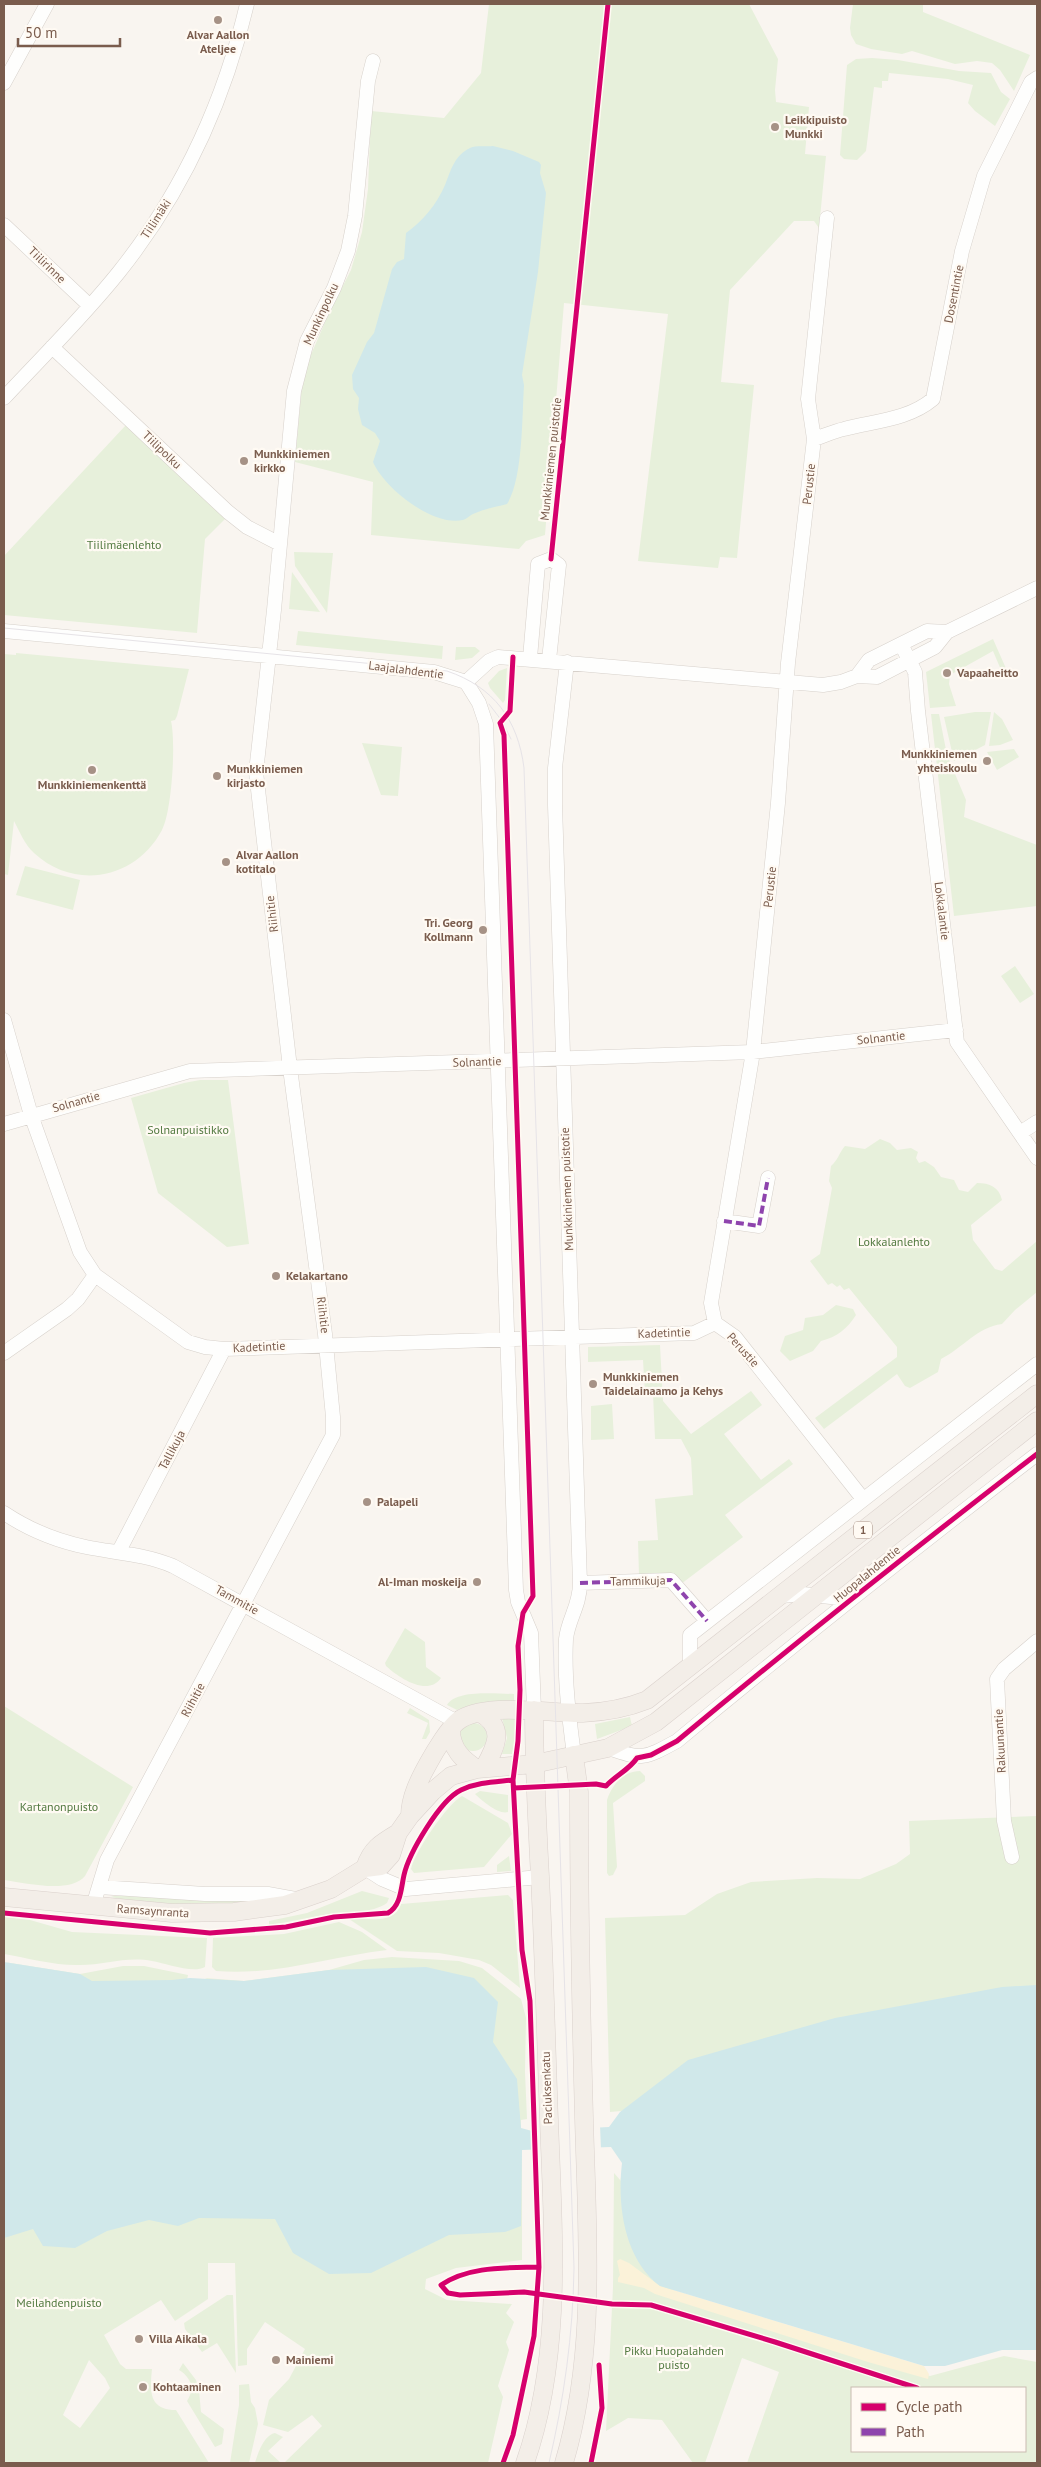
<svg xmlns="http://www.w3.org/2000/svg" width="1041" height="2467" viewBox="0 0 1041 2467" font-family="'PT Sans',sans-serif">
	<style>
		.green { fill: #e7f0db; fill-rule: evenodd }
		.sand { fill: #fbf2d9 }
		.water { fill: #d0e8ea }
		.pier { fill: #f9f5f0 }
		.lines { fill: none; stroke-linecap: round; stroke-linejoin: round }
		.minor-casing { stroke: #d7d1cb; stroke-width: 15 }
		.major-casing { stroke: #dad1cc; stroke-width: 19 }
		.minor { stroke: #fefefd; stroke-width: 14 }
		.major { stroke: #f3eee8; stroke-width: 18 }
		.tram { stroke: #e6e3e7; stroke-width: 1 }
		.quiet { stroke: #8e44ad; stroke-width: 4; stroke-dasharray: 8 4; stroke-linecap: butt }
		.cycleway-casing { stroke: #fffaf3; stroke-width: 8 }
		.cycleway { stroke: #d6006c; stroke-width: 5 }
		.poi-dot { fill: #a69286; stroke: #fffaf3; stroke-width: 2 }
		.labels { text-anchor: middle; stroke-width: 4.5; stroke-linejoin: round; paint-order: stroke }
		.shield { fill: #fffaf3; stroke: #a28b7f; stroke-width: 1 }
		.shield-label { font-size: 11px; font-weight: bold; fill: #7a5c4d }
		.poi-label { font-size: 12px; font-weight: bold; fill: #7a5c4d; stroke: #fffaf3; text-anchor: start }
		.street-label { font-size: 12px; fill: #7a5c4d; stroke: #fffaf3 }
		.park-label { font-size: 12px; fill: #537a41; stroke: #fffaf3 }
	</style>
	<rect width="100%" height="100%" fill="#f9f5f0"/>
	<path class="green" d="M 489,4 L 749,4 L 778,59 L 775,90 L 776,102 L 809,107 L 805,154 L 826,156 L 819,228 L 814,221 L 794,221 L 730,290 L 721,382 L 754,385 L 737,558 L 720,557 L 718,568 L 638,561 L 668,314 L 564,303 L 545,535 L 526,541 L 519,549 L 371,535 L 373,482 L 295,462 L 303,373 L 329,313 L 351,270 L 362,232 L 368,189 L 371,111 L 444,118 L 481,73 Z
		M 853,4 L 923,4 L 923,12 L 1030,55 L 1014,91 L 1000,70 L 992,63 L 977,61 L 955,64 L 912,51 L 902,54 L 871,49 L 856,44 L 851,35 L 850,28 Z
		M 872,58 L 898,60 L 959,71 L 991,73 L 1001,92 L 1010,99 L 995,126 L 975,111 L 968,103 L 973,85 L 948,79 L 889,73 L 888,81 L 882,81 L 882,88 L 874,87 L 866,151 L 857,160 L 844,159 L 840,155 L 847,65 L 856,59 Z
		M 126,425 L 226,518 L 205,539 L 197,633 L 4,615 L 4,556 Z
		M 294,552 L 333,553 L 327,613 L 295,566 Z
		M 292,572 L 320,612 L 289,609 Z
		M 298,631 L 443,646 L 442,659 L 296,645 Z
		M 993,639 L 1008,673 L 1007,676 L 1004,677 L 993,651 L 950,675 L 949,684 L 956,706 L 930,708 L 926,672 Z
		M 456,647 L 475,647 L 480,651 L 472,658 L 455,660 Z
		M 16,653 L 189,669 L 177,716 L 175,720 L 171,721 C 176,742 172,811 162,830 C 136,879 75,891 34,853 C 24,844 20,832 14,821 L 8,875 L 4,874 L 4,654 L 16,655 Z
		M 507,668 L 505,700 L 503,703 L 490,688 L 488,683 L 499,671 Z
		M 975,712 L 991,712 L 985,745 L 954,761 L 944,717 Z
		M 994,712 L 1002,719 L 1013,740 L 1000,745 L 989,746 Z
		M 931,714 L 939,714 L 947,755 L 966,800 L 964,817 L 1037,845 L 1037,906 L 954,916 Z
		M 362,743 L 402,747 L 398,796 L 381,795 Z
		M 1014,749 L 1019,757 L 997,770 L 987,752 Z
		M 25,866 L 80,880 L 73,910 L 16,895 Z
		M 1015,966 L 1034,994 L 1020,1003 L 1001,976 Z
		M 200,1080 L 228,1080 L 249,1244 L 227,1247 L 158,1193 L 131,1098 L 184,1083 Z
		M 880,1139 L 890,1143 L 897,1150 L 911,1148 L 918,1152 L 916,1158 L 919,1163 L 925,1161 L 934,1167 L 941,1177 L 954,1180 L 959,1190 L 968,1192 L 977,1183 C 990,1183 999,1187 1002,1200 L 971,1225 L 973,1240 L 995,1269 L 1002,1271 L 1037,1241 L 1037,1292 L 1015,1310 L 1002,1324 C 977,1327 963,1348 941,1359 L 938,1372 L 910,1388 L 905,1386 L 897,1374 L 824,1429 L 815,1418 L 897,1357 L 897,1347 L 849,1288 L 844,1290 L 840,1285 L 837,1287 L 832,1283 L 828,1285 L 810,1261 L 820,1254 L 832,1188 L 829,1181 L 831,1166 C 838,1160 839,1153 845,1146 L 865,1149 Z
		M 836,1305 L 853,1309 L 856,1315 C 847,1329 837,1337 821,1341 L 813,1351 L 790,1361 L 780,1351 L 785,1336 L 803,1330 L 805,1318 L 823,1315 Z
		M 660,1345 L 663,1401 L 691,1434 L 751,1391 L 762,1405 L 724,1434 L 761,1480 L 789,1459 L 793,1464 L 725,1515 L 743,1537 L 681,1584 L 673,1573 L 639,1575 L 638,1541 L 658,1540 L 655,1499 L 693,1495 L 691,1458 L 681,1439 L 655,1439 L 653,1394 L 645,1393 L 643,1360 L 588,1362 L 588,1347 Z
		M 612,1404 L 614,1439 L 591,1440 L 591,1406 Z
		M 405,1628 L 425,1642 L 426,1667 L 441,1678 C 428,1697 399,1678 386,1666 L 385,1663 Z
		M 514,1694 L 514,1703 L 477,1705 L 457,1710 L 447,1705 C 456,1689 498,1694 514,1694 Z
		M 4,1706 L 133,1787 L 85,1876 C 70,1894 26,1883 4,1880 Z
		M 410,1708 L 429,1720 L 430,1732 L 426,1739 L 422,1739 L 428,1723 L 407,1713 Z
		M 515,1717 L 515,1738 L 512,1754 L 502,1754 L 507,1738 L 502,1718 Z
		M 630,1717 L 632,1726 L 597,1739 L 595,1724 Z
		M459 1737a14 14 0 1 1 28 0a14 14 0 1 1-28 0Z
		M 640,1771 L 645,1776 L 645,1781 L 613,1803 L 617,1867 L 613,1875 L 609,1876 L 607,1873 L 607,1800 C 612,1785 623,1771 640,1771 Z
		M 480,1791 L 508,1795 L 508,1812 C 499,1815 482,1801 475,1794 Z
		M 462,1796 L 508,1823 L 512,1834 L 484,1867 L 414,1873 L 411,1869 C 415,1852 447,1804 462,1796 Z
		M 1037,1816 L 1037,2073 L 610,2112 L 605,1918 L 685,1915 L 717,1894 L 751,1882 L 817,1878 L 860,1879 L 896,1864 L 910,1854 L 909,1821 Z
		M 509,1856 L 511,1871 L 497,1872 L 497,1865 Z
		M 362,1891 L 389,1898 L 387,1903 C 371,1914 349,1911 330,1914 C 310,1917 290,1922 269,1925 L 269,1921 L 307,1913 Z
		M 508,1895 L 513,1900 L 520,1988 L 491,1965 L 479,1960 L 439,1953 L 397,1951 L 349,1919 C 368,1917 394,1926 401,1904 Z
		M 114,1896 L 267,1898 C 218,1911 160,1908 111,1897 Z
		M 4,1917 L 30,1920 L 72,1932 L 207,1938 L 205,1967 C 193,1974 165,1963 152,1961 C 127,1956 105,1965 80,1965 C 57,1966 27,1958 4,1954 Z
		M 339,1922 L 362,1932 L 387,1950 C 329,1957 274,1976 216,1971 L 212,1967 L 213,1938 L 284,1934 Z
		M 392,1957 L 459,1961 L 482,1968 L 521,1999 L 526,2018 L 525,2072 L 527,2119 L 521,2120 L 521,2128 L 205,1978 L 244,1981 L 329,1970 L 364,1960 Z
		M 4,1962 L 80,1974 L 123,1966 L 144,1966 L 188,1975 L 186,1985 L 174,2000 Z
		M 4,2135 L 522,2150 L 522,2260 L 456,2268 L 426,2279 L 425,2289 L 447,2300 L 512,2304 L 506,2313 L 514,2322 L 506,2342 L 509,2350 L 498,2386 L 503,2397 L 488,2463 L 284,2463 L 322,2426 L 312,2415 L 288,2432 L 263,2425 L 269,2400 L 289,2379 L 305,2349 L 265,2322 L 247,2349 L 247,2365 L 238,2366 L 235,2263 L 208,2263 L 208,2299 L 175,2321 L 161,2300 L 104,2335 L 120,2364 L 126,2369 L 152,2369 C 150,2390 148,2410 176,2410 L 209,2463 L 4,2463 ZM 89,2360 L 105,2378 L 110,2388 L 80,2428 L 63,2415 Z
		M 614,2173 L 621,2181 L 620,2177 L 673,2290 L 930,2376 L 1004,2356 L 1037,2362 L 1037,2463 L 747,2463 L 779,2372 L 742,2358 L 705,2463 L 693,2463 L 662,2420 L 628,2418 L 606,2431 L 613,2287 ZM 852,2388 L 1025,2388 L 1025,2451 L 852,2451 Z
		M 227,2295 L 233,2295 L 236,2373 L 217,2343 L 202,2352 L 185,2329 L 184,2323 Z
		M 183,2363 L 196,2380 L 199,2390 L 201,2412 L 224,2429 L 222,2444 L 215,2447 L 187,2401 C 195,2389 191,2377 179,2370 Z
		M 249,2384 L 251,2402 L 255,2408 L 258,2424 L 249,2463 L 230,2463 L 239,2405 L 239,2385 Z
		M 275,2433 L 283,2437 L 268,2451 L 281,2463 L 255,2463 C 258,2453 264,2435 275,2433 Z"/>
	<path class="sand" d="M 620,2259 L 629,2263 L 660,2286 L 924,2366 L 929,2374 L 928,2379 L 868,2362 L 655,2294 L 644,2288 L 618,2282 L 618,2278 L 620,2275 L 617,2261 Z"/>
	<path class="water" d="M 493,146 L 513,151 L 539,162 L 541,165 L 540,173 L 546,193 L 538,272 L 522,375 L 524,385 C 522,417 523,479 507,504 C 496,507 484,509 473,514 C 470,515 467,519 463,520 C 433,527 384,488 373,462 L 380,441 L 375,433 L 362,425 L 358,409 L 359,398 L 353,389 L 352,375 L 367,342 L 374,333 L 392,269 L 397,262 L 404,259 L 406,233 C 422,222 437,204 445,185 C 451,170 454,156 470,148 C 476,145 486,147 493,146 Z
		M 4,1962 L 80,1974 L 92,1981 L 172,1980 L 190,1978 L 244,1981 L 329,1970 L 426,1967 L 474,1978 L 498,2002 L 493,2042 L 517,2079 L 521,2128 L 532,2131 L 609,2127 L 620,2112 L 688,2060 L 835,2018 L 1002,1987 L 1037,1985 L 1037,2350 L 1002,2350 L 945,2366 L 924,2366 L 660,2286 C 624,2259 617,2205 622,2163 L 611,2147 L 522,2150 L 521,2226 L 505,2232 L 449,2235 L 371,2273 L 329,2274 L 293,2253 L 275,2219 L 199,2218 L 178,2226 L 149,2220 L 107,2231 L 75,2248 L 43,2246 L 33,2229 L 4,2238 Z"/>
	<path class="pier" d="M 600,2125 L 601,2150 L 533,2151 L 532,2129 Z"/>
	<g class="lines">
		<g class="minor-casing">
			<path id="minor" d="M 4,83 L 47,4
				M 827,218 L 808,399 L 814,439 L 788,663 L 778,803 L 753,1052 L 711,1303 L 715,1323 L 735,1337 L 863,1499
				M 4,225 L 90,306
				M 52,347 L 228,512 L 247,527 L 280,544
				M 4,398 C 43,356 84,316 119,272 C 182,193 224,102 247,4
				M 814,439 C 824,436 834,431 844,429 C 874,421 908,420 933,399 L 962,251 L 984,176 L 1031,82 L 1037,78
				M 4,631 L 434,672 L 466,682
				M 901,644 L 915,672 L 918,711 L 957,1042 L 1037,1158
				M 530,658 L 538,564 L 551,559 L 559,565 L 549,660
				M 567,662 L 555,768 L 555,805 L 580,1583 C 580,1606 568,1619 566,1639 C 564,1677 569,1717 574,1755
				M 857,676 L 869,660 L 927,631 L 947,632
				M 466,682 L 479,703 L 486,724 L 516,1590 L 518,1602 L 531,1633 L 534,1710
				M 466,682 L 489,661 L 498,657 L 823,685 L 841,682 L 857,676 L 877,677 L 935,647 L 947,632 L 1037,588
				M 4,1020 L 31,1115 L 80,1252 L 95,1275 L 188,1342 L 205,1347 L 224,1349 L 694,1333 L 715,1323
				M 4,1124 L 190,1071 L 753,1052 L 956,1030
				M 1020,1133 L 1037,1122
				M 724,1221 L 759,1226 L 768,1178
				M 4,1353 L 67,1309 L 78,1299 L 95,1275
				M 4,1513 C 28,1529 57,1541 86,1547 C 116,1553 144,1554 173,1566 L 457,1722
				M 119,1551 L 224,1349
				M 580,1583 L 671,1580 L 707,1621
				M 781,1596 L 803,1594 L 840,1598 L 855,1595
				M 690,1668 L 690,1635 L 1037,1364
				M 608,1748 C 643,1760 644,1759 677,1741 C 795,1643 915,1548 1037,1454
				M 1012,1857 L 1004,1821 L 997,1679 L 1004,1669 L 1037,1641
				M 365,1868 L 382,1879 L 406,1889 L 540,1877
				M 99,1887 L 205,1894 L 268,1894 L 301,1900
				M 93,1906 L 107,1860 L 333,1435 L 333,1417 L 325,1334 L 290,1068 L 256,772 L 274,610 L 294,391 L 307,341 L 334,288 L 348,251 L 355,216 L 368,81 L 373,61"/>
		</g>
		<g class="major-casing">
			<path id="major" d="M 480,1713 C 507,1728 495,1748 484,1768
				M 451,1730 C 451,1749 463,1760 477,1769
				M 410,1816 C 410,1797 420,1778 429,1762 C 435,1751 449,1728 458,1721 C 485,1701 550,1714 583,1713 C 605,1712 627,1708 647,1700 L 1037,1394
				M 365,1868 C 371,1849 381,1843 398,1833
				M 4,1897 L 172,1913 L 234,1912 L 285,1905 L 331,1889 L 365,1868 L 381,1866 L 391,1855 L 398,1833 L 410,1816 L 433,1791 L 451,1776 L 477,1769 L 534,1764 L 608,1748 L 656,1722 L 1037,1421
				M 525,2463 C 563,2355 553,2233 549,2120 C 546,2039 544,1958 540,1877 C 537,1821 534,1766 534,1710
				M 564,2463 C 597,2352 587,2232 584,2118 C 581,2009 579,1901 579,1792 L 574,1755"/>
		</g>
		<use href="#minor" class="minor"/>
		<use href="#major" class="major"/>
		<path class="tram" d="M 4,628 L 447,671 C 494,687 518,720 524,768 L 574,2268 C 573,2335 564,2399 549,2463
			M 489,704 L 502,721 L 511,739"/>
		<path class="quiet" d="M 724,1221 L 759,1226 L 768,1178
			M 580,1583 L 671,1580 L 707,1621"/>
		<g class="cycleway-casing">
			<path id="cycleway" d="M 551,559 L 608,4
				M 514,1788 L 596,1784 L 606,1786 C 616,1775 629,1770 637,1758 L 651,1755 L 677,1741 C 795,1643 915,1548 1037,1454
				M 4,1913 L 210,1933 L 286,1927 L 334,1917 L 388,1913 C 401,1906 401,1888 404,1875 C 409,1853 440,1800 461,1790 C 478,1782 495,1782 513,1780
				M 539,2267 C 506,2268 469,2266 441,2285 L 448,2293 L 460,2295 L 524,2292 L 612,2304 L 651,2305 L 775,2342 L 917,2388
				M 503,2463 L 513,2435 L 534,2336 L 539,2267 L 530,2001 L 522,1950 L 513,1780 L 518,1741 L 520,1690 L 518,1646 L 523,1613 L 533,1596 L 504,735 L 500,723 L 510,711 L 513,657
				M 591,2463 L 602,2408 L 599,2365"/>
		</g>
		<use href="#cycleway" class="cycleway"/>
	</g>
	<g class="poi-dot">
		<circle cx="218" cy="20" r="5"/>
		<circle cx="775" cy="127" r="5"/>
		<circle cx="244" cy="461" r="5"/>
		<circle cx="947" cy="673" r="5"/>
		<circle cx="987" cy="761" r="5"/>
		<circle cx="92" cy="770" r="5"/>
		<circle cx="217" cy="776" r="5"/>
		<circle cx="226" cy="862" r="5"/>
		<circle cx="483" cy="930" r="5"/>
		<circle cx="276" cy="1276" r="5"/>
		<circle cx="593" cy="1384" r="5"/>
		<circle cx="367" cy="1502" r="5"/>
		<circle cx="477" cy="1582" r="5"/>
		<circle cx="139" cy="2339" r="5"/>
		<circle cx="276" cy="2360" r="5"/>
		<circle cx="143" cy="2387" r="5"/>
	</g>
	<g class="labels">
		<rect class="shield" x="854" y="1521.5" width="18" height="17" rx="4"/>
		<g class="shield-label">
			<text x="863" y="1534">1</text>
		</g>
		<g class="poi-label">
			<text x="218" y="39" text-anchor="middle">Alvar Aallon<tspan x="218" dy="14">Ateljee</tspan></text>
			<text x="785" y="124">Leikkipuisto<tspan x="785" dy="14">Munkki</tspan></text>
			<text x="254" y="458">Munkkiniemen<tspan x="254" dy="14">kirkko</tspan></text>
			<text x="957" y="677">Vapaaheitto</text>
			<text x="977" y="758" text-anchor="end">Munkkiniemen<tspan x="977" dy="14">yhteiskoulu</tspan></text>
			<text x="227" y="773">Munkkiniemen<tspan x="227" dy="14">kirjasto</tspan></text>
			<text x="92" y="789" text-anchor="middle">Munkkiniemenkenttä</text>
			<text x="236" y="859">Alvar Aallon<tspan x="236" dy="14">kotitalo</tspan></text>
			<text x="473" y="927" text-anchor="end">Tri. Georg<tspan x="473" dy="14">Kollmann</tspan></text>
			<text x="286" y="1280">Kelakartano</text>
			<text x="603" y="1381">Munkkiniemen<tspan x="603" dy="14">Taidelainaamo ja Kehys</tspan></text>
			<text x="377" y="1506">Palapeli</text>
			<text x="467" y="1586" text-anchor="end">Al-Iman moskeija</text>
			<text x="149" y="2343">Villa Aikala</text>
			<text x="286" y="2364">Mainiemi</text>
			<text x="153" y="2391">Kohtaaminen</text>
		</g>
		<g class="street-label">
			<text transform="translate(156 219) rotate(-57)" y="4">Tiilimäki</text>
			<text transform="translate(47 265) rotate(44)" y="4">Tiilirinne</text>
			<text transform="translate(954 294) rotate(-79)" y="4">Dosentintie</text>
			<text transform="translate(321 314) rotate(-65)" y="4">Munkinpolku</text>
			<text transform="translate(162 450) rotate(44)" y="4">Tiilipolku</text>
			<text transform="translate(551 459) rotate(-84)" y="4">Munkkiniemen puistotie</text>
			<text transform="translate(809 484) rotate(-84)" y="4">Perustie</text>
			<text transform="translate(406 670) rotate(7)" y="4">Laajalahdentie</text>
			<text transform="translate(770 887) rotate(-84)" y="4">Perustie</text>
			<text transform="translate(942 911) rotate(83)" y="4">Lokkalantie</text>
			<text transform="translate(272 914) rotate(-97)" y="4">Riihitie</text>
			<text transform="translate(881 1038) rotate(-6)" y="4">Solnantie</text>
			<text transform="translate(477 1062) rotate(-2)" y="4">Solnantie</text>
			<text transform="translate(76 1102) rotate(-16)" y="4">Solnantie</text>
			<text transform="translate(567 1189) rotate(-92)" y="4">Munkkiniemen puistotie</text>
			<text transform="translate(323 1315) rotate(83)" y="4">Riihitie</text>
			<text transform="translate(664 1333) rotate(-2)" y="4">Kadetintie</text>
			<text transform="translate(259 1347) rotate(-3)" y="4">Kadetintie</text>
			<text transform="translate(743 1350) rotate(48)" y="4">Perustie</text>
			<text transform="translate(172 1450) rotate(-62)" y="4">Tallikuja</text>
			<text transform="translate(867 1574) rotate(-39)" y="4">Huopalahdentie</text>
			<text transform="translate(638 1581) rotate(-1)" y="4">Tammikuja</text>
			<text transform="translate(237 1600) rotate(29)" y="4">Tammitie</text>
			<text transform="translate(193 1700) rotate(-62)" y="4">Riihitie</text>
			<text transform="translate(1000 1741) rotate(-93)" y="4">Rakuunantie</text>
			<text transform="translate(153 1911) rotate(4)" y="4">Ramsaynranta</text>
			<text transform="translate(547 2088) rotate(-92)" y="4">Paciuksenkatu</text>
		</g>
		<g class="park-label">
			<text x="124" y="549">Tiilimäenlehto</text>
			<text x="188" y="1134">Solnanpuistikko</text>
			<text x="894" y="1246">Lokkalanlehto</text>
			<text x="59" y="1811">Kartanonpuisto</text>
			<text x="59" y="2307">Meilahdenpuisto</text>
			<text x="674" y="2355">Pikku Huopalahden<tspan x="674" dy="14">puisto</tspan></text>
		</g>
	</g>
	<rect width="1041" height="2467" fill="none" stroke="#7a5c4d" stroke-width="10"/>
	<rect x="851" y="2387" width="175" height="65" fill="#fffaf3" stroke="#cabbb1"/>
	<rect x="861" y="2403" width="25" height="8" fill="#d6006c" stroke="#cabbb1"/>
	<text x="896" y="2412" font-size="15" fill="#7a5c4d">Cycle path</text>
	<rect x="861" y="2428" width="25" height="8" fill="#8e44ad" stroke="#cabbb1"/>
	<text x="896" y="2437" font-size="15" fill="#7a5c4d">Path</text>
	<path d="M18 38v8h102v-8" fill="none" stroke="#7a5c4d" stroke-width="2.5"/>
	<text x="25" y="38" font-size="15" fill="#7a5c4d" stroke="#fffaf3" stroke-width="4" paint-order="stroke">50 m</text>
</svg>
